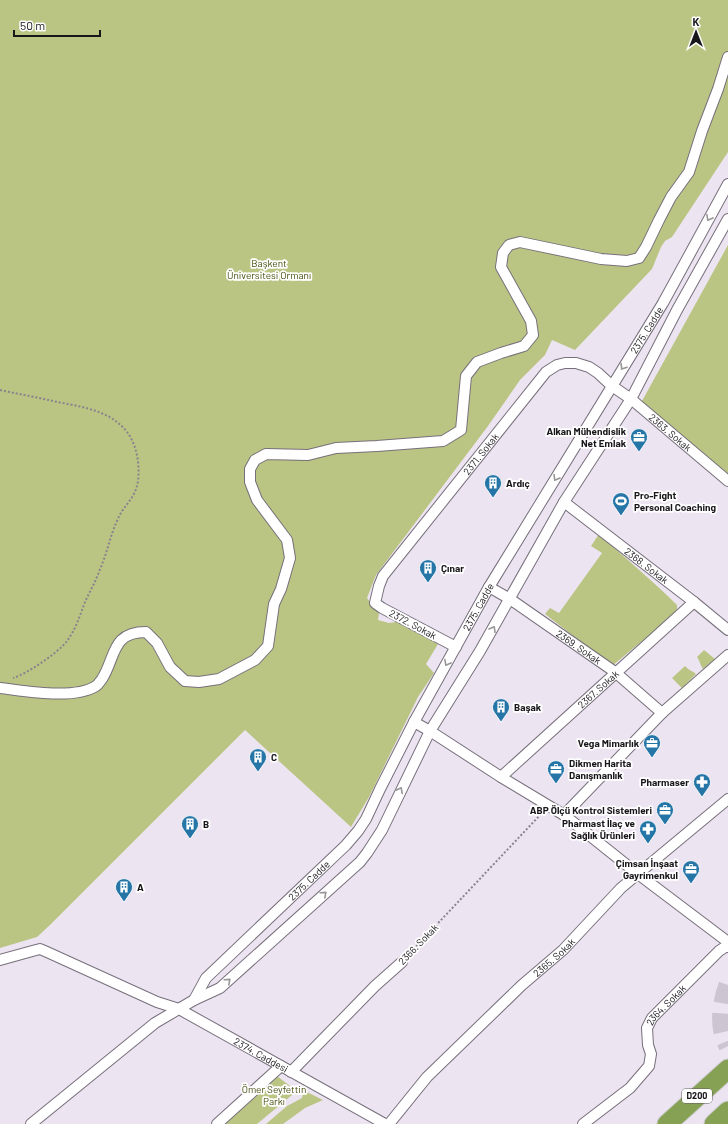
<svg xmlns="http://www.w3.org/2000/svg" width="728" height="1124" viewBox="0 0 728 1124" font-family="Barlow,sans-serif">
	<style>
		.green { fill: #bbc583 }
		.lines { fill: none; stroke-linecap: round; stroke-linejoin: round }
		.highway-tunnel { stroke: #cdc5d2; stroke-width: 19; stroke-dasharray: 19 10; stroke-linecap: butt }
		.street-casing { stroke: #776f7b; stroke-width: 12 }
		.highway-casing { stroke: #cccccd; stroke-width: 21 }
		.path { stroke: #8a838d; stroke-width: 2; stroke-dasharray: 2 2; stroke-linecap: butt }
		.street { stroke: #fff; stroke-width: 10 }
		.highway { stroke: #86a153; stroke-width: 19 }
		.oneway { stroke: #989698 }
		.labels { text-anchor: middle; stroke-width: 3.5; stroke-linejoin: round; paint-order: stroke }
		.shield { fill: #fff; stroke: #5e5c5f; stroke-width: 1 }
		.shield-label { font-size: 9px; font-weight: bold; fill: #19161a }
		.park-label { font-size: 10px; fill: #474e0f; stroke: #fff }
		.street-label { font-size: 10px; fill: #19161a; stroke: #fff }
		.poi-label { font-size: 10px; font-weight: bold; fill: #19161a; stroke: #fff; text-anchor: start }
	</style>
	<rect width="100%" height="100%" fill="#ede4f2"/>
	<path class="green" d="M 0,0 L 728,0 L 728,152 L 672,237 L 665,241 L 661,247 L 652,269 L 575,350 L 552,340 L 545,355 L 520,380 L 488,426 L 376,575 L 367,598 L 379,614 L 378,620 L 389,623 L 396,622 L 438,644 L 426,664 L 434,673 L 418,697 L 369,797 L 351,827 L 245,730 L 50,925 L 37,937 L 0,948 Z
		M 728,245 L 728,474 L 643,411 L 642,401 Z
		M 599,534 C 625,558 652,580 677,605 L 677,612 L 612,666 L 545,614 L 550,608 L 559,613 L 602,553 L 591,546 Z
		M 704,650 L 715,659 L 703,669 C 700,665 700,661 697,657 Z
		M 685,666 C 688,670 693,671 696,674 L 682,688 L 672,678 Z
		M 277,1076 L 290,1086 L 292,1095 L 257,1124 L 223,1124 Z
		M 301,1089 L 323,1100 L 305,1108 L 283,1124 L 266,1124 L 287,1106 L 302,1098 L 303,1093 L 300,1091 Z"/>
	<g class="lines">
		<path class="highway-tunnel" d="M 728,985 C 721,1004 718,1027 728,1046"/>
		<g class="street-casing">
			<g id="street">
				<path id="s1" d="M 564,502 L 694,602 L 728,630"/>
				<path id="s2" d="M 489,587 L 510,599 L 615,672 L 662,713"/>
				<path id="s3" d="M 456,647 L 382,608 L 375,603 L 379,586 L 383,576 L 546,372 L 557,365 L 565,363 L 576,363 L 589,367 L 598,373 L 612,386 L 631,399 L 728,481"/>
				<path d="M 0,688 C 26,691 74,700 96,686 C 99,684 100,681 102,679 C 116,657 111,632 146,632 L 157,643 L 170,667 L 185,681 L 199,682 L 219,679 L 255,660 L 268,646 L 274,604 L 281,589 L 290,558 L 287,540 L 257,500 L 250,482 L 250,469 L 255,460 L 266,454 L 308,455 L 336,448 L 377,446 L 443,441 L 461,430 L 466,376 L 477,362 L 501,353 L 524,346 L 533,335 L 531,321 L 501,267 L 503,253 L 509,245 L 520,242 L 601,259 L 627,261 L 639,258 L 646,247 L 659,220 L 671,197 L 689,172 L 702,131 L 718,89 L 728,57"/>
				<path d="M 414,722 L 430,731 L 501,777 L 564,815 L 638,874 L 728,942"/>
				<path id="s4" d="M 501,777 L 694,602"/>
				<path d="M 564,815 L 662,713 L 728,655"/>
				<path id="s5" d="M 0,960 L 36,950 L 40,949 L 47,952 L 157,1002 L 179,1009 L 385,1124"/>
				<path id="s6" d="M 194,1000 L 206,978 L 346,845 L 358,831 L 366,819 L 380,789 L 414,722 L 489,587 L 663,303 L 728,184"/>
				<path d="M 291,1072 L 375,986 L 402,962"/>
				<path d="M 31,1124 L 155,1023 L 194,1000 L 220,988 L 360,862 L 367,853 L 382,830 L 430,731 L 480,651 L 564,502 L 631,399 L 677,310 L 728,219"/>
				<path d="M 217,1124 L 281,1066"/>
				<path id="s7" d="M 389,1124 L 427,1077 L 522,985 L 563,950 L 621,888 L 728,799"/>
				<path id="s8" d="M 583,1124 L 630,1088 L 649,1066 L 651,1054 L 648,1045 L 647,1028 L 652,1018 L 719,951 L 725,947 L 728,947"/>
			</g>
		</g>
		<g class="highway-casing">
			<path id="highway" d="M 667,1124 L 728,1069
				M 714,1124 L 728,1111"/>
		</g>
		<path class="path" d="M 0,390 C 18,394 36,397 53,401 C 80,407 109,409 127,432 C 137,445 140,465 138,481 C 135,500 123,505 117,521 C 110,536 107,554 100,569 C 96,581 90,591 85,602 C 80,615 76,629 67,641 C 59,652 27,674 13,678
			M 408,955 L 542,813"/>
		<use href="#street" class="street"/>
		<use href="#highway" class="highway"/>
	</g>
	<defs><path id="oneway-chevron" d="M-2-3.5L2.5 0L-2 3.5" fill="none" stroke-width="1.6" stroke-linecap="round" stroke-linejoin="round"/></defs>
	<g class="oneway">
		<use href="#oneway-chevron" transform="translate(709 218) rotate(119)"/>
		<use href="#oneway-chevron" transform="translate(623 367) rotate(122)"/>
		<use href="#oneway-chevron" transform="translate(556 478) rotate(121)"/>
		<use href="#oneway-chevron" transform="translate(493 629) rotate(-60)"/>
		<use href="#oneway-chevron" transform="translate(447 663) rotate(119)"/>
		<use href="#oneway-chevron" transform="translate(400 790) rotate(-63)"/>
		<use href="#oneway-chevron" transform="translate(324 894) rotate(-42)"/>
		<use href="#oneway-chevron" transform="translate(228 981) rotate(-42)"/>
	</g>
	<defs>
		<g id="office-pin" transform="scale(0.9)"><path d="M0 17L-7.5 6A9.5 9.5 0 1 1 7.5 6Z" fill="#2575a7" stroke="#fff"/><path d="M-6-3h4V-5.5h4V-3h4V5H-6ZM-1-4.5V-3h2v-1.5ZM-6 0V1H6V0Z" fill="#fff"/></g>
		<g id="building-pin" transform="scale(0.9)"><path d="M0 17L-7.5 6A9.5 9.5 0 1 1 7.5 6Z" fill="#2575a7" stroke="#fff"/><path d="M-4-6H4V6H1V3H-1V6H-4ZM-2.5-4.3h1.7v1.8h-1.7ZM.8-4.3h1.7v1.8H.8ZM-2.5-1h1.7V.8h-1.7ZM.8-1h1.7V.8H.8Z" fill="#fff"/></g>
		<g id="stadium-pin" transform="scale(0.9)"><path d="M0 17L-7.5 6A9.5 9.5 0 1 1 7.5 6Z" fill="#2575a7" stroke="#fff"/><path d="M0-5a6.5 5 0 1 0 0 10a6.5 5 0 1 0 0-10ZM-3.5-1.8h7v3.6h-7Z" fill="#fff"/></g>
		<g id="pharmacy-pin" transform="scale(0.9)"><path d="M0 17L-7.5 6A9.5 9.5 0 1 1 7.5 6Z" fill="#2575a7" stroke="#fff"/><path d="M-2-6h4v4h4v4h-4v4h-4v-4h-4v-4h4Z" fill="#fff"/></g>
	</defs>
	<g fill-rule="evenodd">
		<use href="#office-pin" x="639" y="437"/>
		<use href="#building-pin" x="493" y="483"/>
		<use href="#stadium-pin" x="621" y="501"/>
		<use href="#building-pin" x="428" y="568"/>
		<use href="#building-pin" x="501" y="707"/>
		<use href="#office-pin" x="652" y="743"/>
		<use href="#building-pin" x="258" y="757"/>
		<use href="#office-pin" x="556" y="769"/>
		<use href="#pharmacy-pin" x="702" y="782"/>
		<use href="#office-pin" x="665" y="810"/>
		<use href="#building-pin" x="190" y="824"/>
		<use href="#pharmacy-pin" x="648" y="829"/>
		<use href="#office-pin" x="691" y="869"/>
		<use href="#building-pin" x="124" y="887"/>
	</g>
	<g class="labels">
		<rect class="shield" x="682" y="1089" width="30" height="14" rx="3"/>
		<g class="shield-label">
			<text x="697" y="1099">D200</text>
		</g>
		<g class="park-label">
			<text x="269" y="267">Başkent<tspan x="269" dy="12">Üniversitesi Ormanı</tspan></text>
			<text x="274" y="1093">Ömer Seyfettin<tspan x="274" dy="12">Parkı</tspan></text>
		</g>
		<g class="street-label">
			<text dy="4" stroke="none"><textPath href="#s6" startOffset="815">2375. Cadde</textPath></text>
			<text dy="4" stroke="none"><textPath href="#s3" startOffset="532">2363. Sokak</textPath></text>
			<text dy="4" stroke="none"><textPath href="#s3" startOffset="277">2371. Sokak</textPath></text>
			<text dy="4" stroke="none"><textPath href="#s1" startOffset="104">2368. Sokak</textPath></text>
			<text dy="4" stroke="none"><textPath href="#s6" startOffset="491">2375. Cadde</textPath></text>
			<text transform="translate(413 624) rotate(28)" y="4">2372. Sokak</text>
			<text dy="4" stroke="none"><textPath href="#s2" startOffset="108">2369. Sokak</textPath></text>
			<text dy="4" stroke="none"><textPath href="#s4" startOffset="131">2367. Sokak</textPath></text>
			<text dy="4" stroke="none"><textPath href="#s6" startOffset="167">2375. Cadde</textPath></text>
			<text transform="translate(418 944) rotate(-46)" y="4">2366. Sokak</text>
			<text dy="4" stroke="none"><textPath href="#s7" startOffset="235">2365. Sokak</textPath></text>
			<text dy="4" stroke="none"><textPath href="#s8" startOffset="157">2364. Sokak</textPath></text>
			<text dy="4" stroke="none"><textPath href="#s5" startOffset="287">2374. Caddesi</textPath></text>
		</g>
		<g class="poi-label">
			<text x="626" y="435" text-anchor="end">Alkan Mühendislik<tspan x="626" dy="12">Net Emlak</tspan></text>
			<text x="506" y="487">Ardıç</text>
			<text x="634" y="499">Pro-Fight<tspan x="634" dy="12">Personal Coaching</tspan></text>
			<text x="441" y="572">Çınar</text>
			<text x="514" y="711">Başak</text>
			<text x="639" y="747" text-anchor="end">Vega Mimarlık</text>
			<text x="271" y="761">C</text>
			<text x="569" y="767">Dikmen Harita<tspan x="569" dy="12">Danışmanlık</tspan></text>
			<text x="689" y="786" text-anchor="end">Pharmaser</text>
			<text x="652" y="814" text-anchor="end">ABP Ölçü Kontrol Sistemleri</text>
			<text x="635" y="827" text-anchor="end">Pharmast İlaç ve<tspan x="635" dy="12">Sağlık Ürünleri</tspan></text>
			<text x="203" y="828">B</text>
			<text x="678" y="867" text-anchor="end">Çimsan İnşaat<tspan x="678" dy="12">Gayrimenkul</tspan></text>
			<text x="137" y="891">A</text>
		</g>
	</g>
	<g transform="translate(696 32)" stroke="#ffffff" stroke-width="3" paint-order="stroke">
	<path d="M0-3L7 15L0 10L-7 15Z" fill="#19161a"/>
	<text y="-6" font-size="11" font-weight="bold" text-anchor="middle" fill="#19161a">K</text>
	</g>
	<path d="M14 30v6h86v-6" fill="none" stroke="#19161a" stroke-width="2"/>
	<text x="20" y="30" font-size="12" fill="#19161a" stroke="#ffffff" stroke-width="3" paint-order="stroke">50 m</text>
</svg>
